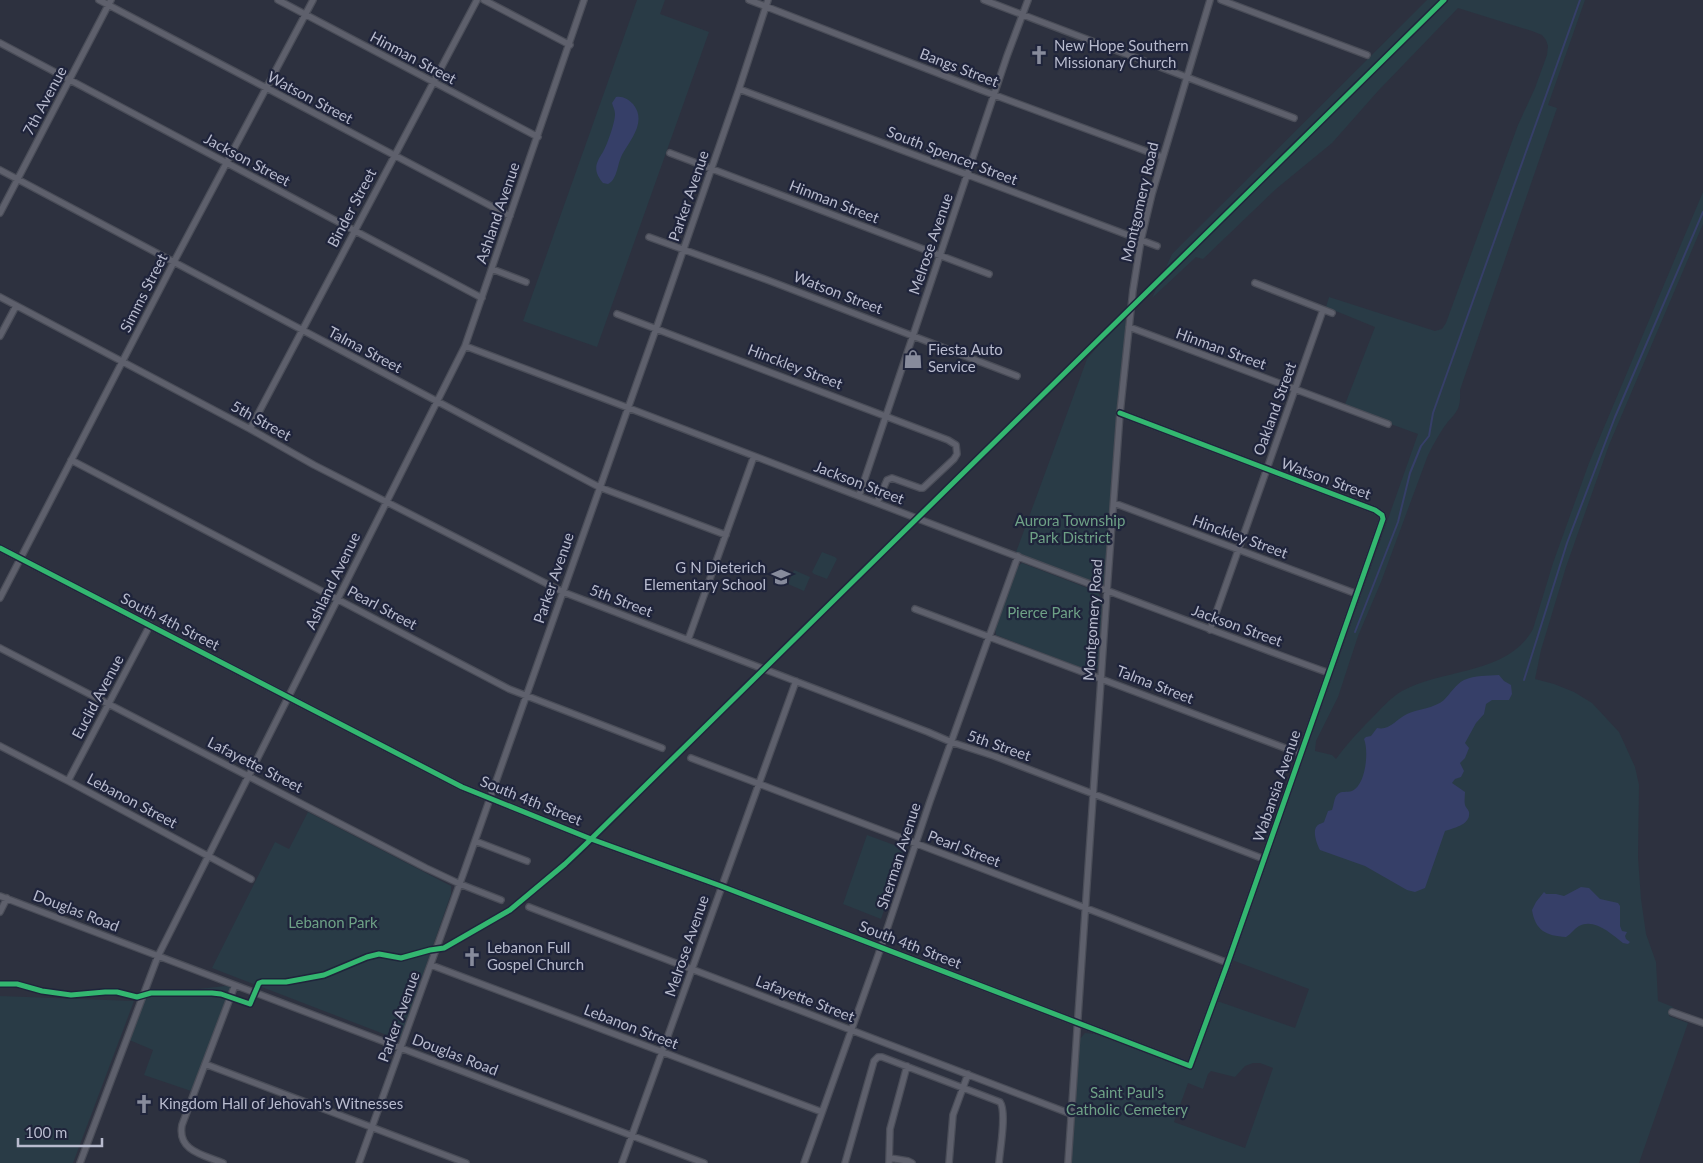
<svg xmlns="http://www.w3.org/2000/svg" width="1703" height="1163" viewBox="0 0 1703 1163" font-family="Lato,sans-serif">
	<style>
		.green { fill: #293b46; fill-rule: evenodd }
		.water { fill: #363f68 }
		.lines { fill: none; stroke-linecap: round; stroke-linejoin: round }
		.stream { stroke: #363f68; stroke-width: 2 }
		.minor-casing { stroke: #4a4d58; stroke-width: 8 }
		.minor { stroke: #5e606c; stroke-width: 5.5 }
		.cycleway-casing { stroke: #1f243b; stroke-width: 8 }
		.cycleway { stroke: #33b770; stroke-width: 5 }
		.labels { text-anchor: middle; stroke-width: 4.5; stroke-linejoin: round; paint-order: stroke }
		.poi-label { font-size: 15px; fill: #b8bbce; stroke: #1f243b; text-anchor: start }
		.street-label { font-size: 15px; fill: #b8bbce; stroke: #1f243b }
		.park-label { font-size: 15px; fill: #6ea186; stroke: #1f243b }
	</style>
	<rect width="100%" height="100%" fill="#2d313f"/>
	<path class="green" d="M 637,0 L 665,0 L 660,14 L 709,32 L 597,347 L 523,321 Z
		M 1427,0 L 1585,0 L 1548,105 L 1557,108 L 1460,390 C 1461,412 1456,411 1444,427 C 1438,436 1433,445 1428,455 L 1381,582 L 1358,636 L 1338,697 L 1316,741 L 1315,751 L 1332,755 L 1336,759 C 1347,744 1358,732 1371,719 C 1381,709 1390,698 1402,691 C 1443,668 1508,675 1533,629 L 1553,563 L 1589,463 L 1703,192 L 1703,224 L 1609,445 L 1566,567 L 1541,650 L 1535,679 L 1554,684 L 1574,692 L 1592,703 L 1619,732 L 1635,767 L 1639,785 L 1638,857 L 1641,899 L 1646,934 L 1656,962 L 1658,1001 L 1673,1007 L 1669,1016 L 1688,1023 L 1639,1163 L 1071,1163 L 1079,1040 L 1085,1033 L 1095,1034 L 1192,1069 L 1217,1001 L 1295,1028 L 1309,989 L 1232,960 L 1418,434 L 1344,407 L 1375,327 L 1326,307 L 1329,297 L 1435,331 L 1442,329 L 1446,323 L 1518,125 L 1535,88 L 1547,55 L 1548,46 L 1546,40 L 1542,35 L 1532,31 L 1458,8 L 1378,91 L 1332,143 L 1276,189 L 1203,259 L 1196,257 L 1152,298 L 1172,254 ZM 1253,1063 L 1260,1063 L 1273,1068 L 1245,1148 L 1174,1122 L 1188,1083 L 1203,1089 L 1208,1074 L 1211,1071 L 1235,1077 L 1245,1066 Z
		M 1132,306 L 1107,591 L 1015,555 L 1087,359 Z
		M 822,552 L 835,557 L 837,559 L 827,579 L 814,574 L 812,572 Z
		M 1022,563 L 1098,592 L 1103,602 L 1098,668 L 1093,671 L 1087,670 L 996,635 L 995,629 L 1017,567 Z
		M 794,570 L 810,577 L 804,591 L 788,584 Z
		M 308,812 L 451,886 L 451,894 L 401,1038 L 397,1039 L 212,968 L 275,842 L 289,849 Z
		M 867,835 L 905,849 L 881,919 L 843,904 Z
		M 235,985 L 194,1092 L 144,1075 L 153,1050 L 127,1039 L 143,995 Z
		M 0,996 L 134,1001 L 73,1163 L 0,1163 Z"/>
	<path class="water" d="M 616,97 C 623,96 628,99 633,104 C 647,121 631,139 623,153 C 617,163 618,179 608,184 L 603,183 C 593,171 595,164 603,152 C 607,145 615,123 615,114 C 615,110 613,107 612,103 Z
		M 1499,675 L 1504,681 L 1511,685 L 1512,694 L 1509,700 L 1492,700 L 1486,704 L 1484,714 L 1476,723 L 1465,743 L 1469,748 L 1465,758 L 1460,763 L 1464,771 L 1461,777 L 1455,779 L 1452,783 L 1465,792 C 1465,796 1464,801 1465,805 C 1465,806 1469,811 1469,812 C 1471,825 1453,828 1445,831 L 1425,888 L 1415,892 L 1407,890 L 1365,866 L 1320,850 C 1317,845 1312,831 1317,826 C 1318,824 1323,823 1324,822 L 1328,811 L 1332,810 C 1334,805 1334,798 1337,795 C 1341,790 1347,793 1352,791 C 1366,785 1369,751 1364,739 L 1366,737 L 1371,736 L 1377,728 C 1390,731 1396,719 1407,714 C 1418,709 1435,708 1444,700 C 1450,694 1456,684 1464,680 C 1475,675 1487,676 1499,675 Z
		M 1581,887 L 1589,888 L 1600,899 L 1618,903 L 1620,906 L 1620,926 L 1622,931 L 1627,932 L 1625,936 L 1626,939 L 1630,942 L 1628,944 L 1623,943 C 1611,934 1595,918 1579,926 C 1574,929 1571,934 1566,937 C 1546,936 1535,930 1532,910 L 1536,902 L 1544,892 L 1546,894 L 1556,894 L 1564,896 Z"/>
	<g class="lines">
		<path class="stream" d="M 1355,632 L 1398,522 L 1410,473 L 1421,446 L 1429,436 L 1433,413 L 1580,0
			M 1524,680 L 1567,543 L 1615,417 L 1703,212"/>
		<g class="minor-casing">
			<path id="minor" d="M 99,0 L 510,216
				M 278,0 L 538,137
				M 484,0 L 570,45
				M 749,0 L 981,90 L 1162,157
				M 984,0 L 1294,118
				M 1221,0 L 1367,55
				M 0,43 L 482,298
				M 739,89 L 1157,246
				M 670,153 L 989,274
				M 0,170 L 599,487 L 726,535
				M 0,213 L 111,0
				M 649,237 L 770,281 L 1017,376
				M 492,269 L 526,282
				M 1255,283 L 1332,313
				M 0,297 L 250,429 L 314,465 L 563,592 L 928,732 L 951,742 L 994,756 L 1264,859
				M 617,314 L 948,440 L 956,445 L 957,454 L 954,459 L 923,488 L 920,488 L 892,478 L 887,480 L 877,503
				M 1129,327 L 1388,424
				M 0,336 L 16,306
				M 465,346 C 753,454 1040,568 1329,673
				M 250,429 L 477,0
				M 71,460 L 509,689 L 662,748
				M 859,496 L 1007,56 L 1028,0
				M 1114,503 L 1357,594
				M 0,548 L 462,787 L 591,839 L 721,886 L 1190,1066 L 1227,965 L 1383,519 L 1382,515 L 1375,510 L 1120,413
				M 0,598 L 177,256 L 313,0
				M 915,609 L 1301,754
				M 1210,630 L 1323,310
				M 688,640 L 754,456
				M 0,648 L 426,868 L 460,884 L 501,900
				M 0,746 L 68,781 L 251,879
				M 691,758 L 1112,918 L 1228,963
				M 68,781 L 150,625
				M 475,841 L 527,861
				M 0,896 L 704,1163
				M 529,907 L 1071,1114
				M 0,912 L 7,898
				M 431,965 L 822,1112
				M 1672,1012 L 1703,1023
				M 205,1064 L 466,1163
				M 890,1158 L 908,1161 L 912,1163
				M 80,1163 L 158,956 L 465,346 L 584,0
				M 223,1163 C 204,1155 177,1151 182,1125 L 235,985
				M 359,1163 L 465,869 L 656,329 L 739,89 L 768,0
				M 622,1163 L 796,681
				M 804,1163 L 881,947 L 930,801 L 1018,556
				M 845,1163 L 874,1061 L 878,1057 L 882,1057 L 1000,1102 C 1007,1112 1000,1149 999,1163
				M 889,1163 L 890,1129 L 907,1066
				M 949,1163 L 953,1115 L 968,1074
				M 1068,1163 L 1107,591 L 1120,413 L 1133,290 L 1141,240 L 1152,194 L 1210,0"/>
		</g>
		<use href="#minor" class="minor"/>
		<g class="cycleway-casing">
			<path id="cycleway" d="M 0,548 L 462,787 L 591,839 L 721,886 L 1190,1066 L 1227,965 L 1383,519 L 1382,515 L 1375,510 L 1120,413
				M 0,984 L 17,984 L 42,991 L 71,995 L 105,992 L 117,992 L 137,997 L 151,993 L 212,993 L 221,994 L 250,1004 L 259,983 L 262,982 L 286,982 L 324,975 L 367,957 L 379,954 L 401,958 L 430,950 L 444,948 L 510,910 L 565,864 L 585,845 L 1444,0"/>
		</g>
		<use href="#cycleway" class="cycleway"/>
	</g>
	<defs>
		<g id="church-bare" transform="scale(1.5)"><path d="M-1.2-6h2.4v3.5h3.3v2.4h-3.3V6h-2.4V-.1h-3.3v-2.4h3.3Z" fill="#878b9c" stroke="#1f243b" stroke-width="2.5" paint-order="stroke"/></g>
		<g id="shop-bare" transform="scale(1.5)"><path d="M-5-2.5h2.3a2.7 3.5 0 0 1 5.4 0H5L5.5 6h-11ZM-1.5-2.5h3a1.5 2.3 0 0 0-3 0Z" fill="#878b9c" stroke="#1f243b" stroke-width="2.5" paint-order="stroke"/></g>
		<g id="school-bare" transform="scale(1.5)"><path d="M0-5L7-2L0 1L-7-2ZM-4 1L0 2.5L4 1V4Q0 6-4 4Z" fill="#878b9c" stroke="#1f243b" stroke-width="2.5" paint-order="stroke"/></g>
	</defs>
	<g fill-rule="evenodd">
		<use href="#church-bare" x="1039" y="55"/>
		<use href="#shop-bare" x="913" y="359"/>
		<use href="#school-bare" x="781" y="577"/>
		<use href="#church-bare" x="472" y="957"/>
		<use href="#church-bare" x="144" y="1104"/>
	</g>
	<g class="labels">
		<g class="poi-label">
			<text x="1054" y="51">New Hope Southern<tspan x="1054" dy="17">Missionary Church</tspan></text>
			<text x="928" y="355">Fiesta Auto<tspan x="928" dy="17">Service</tspan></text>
			<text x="766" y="573" text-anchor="end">G N Dieterich<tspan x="766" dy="17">Elementary School</tspan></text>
			<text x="487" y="953">Lebanon Full<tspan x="487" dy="17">Gospel Church</tspan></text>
			<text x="159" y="1109">Kingdom Hall of Jehovah's Witnesses</text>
		</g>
		<g class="street-label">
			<text transform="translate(413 58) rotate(28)" y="5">Hinman Street</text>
			<text transform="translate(959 68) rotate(21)" y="5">Bangs Street</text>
			<text transform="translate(310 98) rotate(28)" y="5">Watson Street</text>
			<text transform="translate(45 101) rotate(-62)" y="5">7th Avenue</text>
			<text transform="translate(952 156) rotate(21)" y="5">South Spencer Street</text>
			<text transform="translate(247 160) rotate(28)" y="5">Jackson Street</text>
			<text transform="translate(689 196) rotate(-71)" y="5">Parker Avenue</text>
			<text transform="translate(834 202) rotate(21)" y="5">Hinman Street</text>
			<text transform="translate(1140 202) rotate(-77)" y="5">Montgomery Road</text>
			<text transform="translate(352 208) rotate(-62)" y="5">Binder Street</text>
			<text transform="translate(498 213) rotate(-71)" y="5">Ashland Avenue</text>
			<text transform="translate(931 244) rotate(-71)" y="5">Melrose Avenue</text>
			<text transform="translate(144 293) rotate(-63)" y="5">Simms Street</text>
			<text transform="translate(838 293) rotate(21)" y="5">Watson Street</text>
			<text transform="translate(1221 349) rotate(20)" y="5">Hinman Street</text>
			<text transform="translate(365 350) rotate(28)" y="5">Talma Street</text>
			<text transform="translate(795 367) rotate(21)" y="5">Hinckley Street</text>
			<text transform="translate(1275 409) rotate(-70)" y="5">Oakland Street</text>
			<text transform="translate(261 421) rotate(29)" y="5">5th Street</text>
			<text transform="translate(1326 479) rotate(20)" y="5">Watson Street</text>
			<text transform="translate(859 483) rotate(21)" y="5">Jackson Street</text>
			<text transform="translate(1240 537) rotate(20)" y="5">Hinckley Street</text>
			<text transform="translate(554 578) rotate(-71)" y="5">Parker Avenue</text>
			<text transform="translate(333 581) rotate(-64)" y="5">Ashland Avenue</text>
			<text transform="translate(621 601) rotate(21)" y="5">5th Street</text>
			<text transform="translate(382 608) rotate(28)" y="5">Pearl Street</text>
			<text transform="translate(1093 620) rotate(-86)" y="5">Montgomery Road</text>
			<text transform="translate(170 622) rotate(27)" y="5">South 4th Street</text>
			<text transform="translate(1237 626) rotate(20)" y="5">Jackson Street</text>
			<text transform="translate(1155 685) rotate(21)" y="5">Talma Street</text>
			<text transform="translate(98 697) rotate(-62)" y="5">Euclid Avenue</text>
			<text transform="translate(999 746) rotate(19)" y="5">5th Street</text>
			<text transform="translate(255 765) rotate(27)" y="5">Lafayette Street</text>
			<text transform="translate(1277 786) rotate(-71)" y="5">Wabansia Avenue</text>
			<text transform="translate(132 801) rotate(28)" y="5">Lebanon Street</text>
			<text transform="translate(531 801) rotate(22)" y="5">South 4th Street</text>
			<text transform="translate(964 849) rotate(21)" y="5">Pearl Street</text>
			<text transform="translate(899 856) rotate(-72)" y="5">Sherman Avenue</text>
			<text transform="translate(76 911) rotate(21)" y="5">Douglas Road</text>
			<text transform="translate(910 945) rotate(21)" y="5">South 4th Street</text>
			<text transform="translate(687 946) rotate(-71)" y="5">Melrose Avenue</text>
			<text transform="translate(805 999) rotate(21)" y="5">Lafayette Street</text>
			<text transform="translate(399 1017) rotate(-70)" y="5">Parker Avenue</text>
			<text transform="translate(631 1027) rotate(21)" y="5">Lebanon Street</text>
			<text transform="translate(455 1055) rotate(21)" y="5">Douglas Road</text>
		</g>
		<g class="park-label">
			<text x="1070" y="526">Aurora Township<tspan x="1070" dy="17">Park District</tspan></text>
			<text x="1044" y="618">Pierce Park</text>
			<text x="333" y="928">Lebanon Park</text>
			<text x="1127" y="1098">Saint Paul's<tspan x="1127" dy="17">Catholic Cemetery</tspan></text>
		</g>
	</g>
	<path d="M18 1138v8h84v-8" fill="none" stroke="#b8bbce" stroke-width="2.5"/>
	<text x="25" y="1138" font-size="15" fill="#b8bbce" stroke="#1f243b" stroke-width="4" paint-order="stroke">100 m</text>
</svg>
